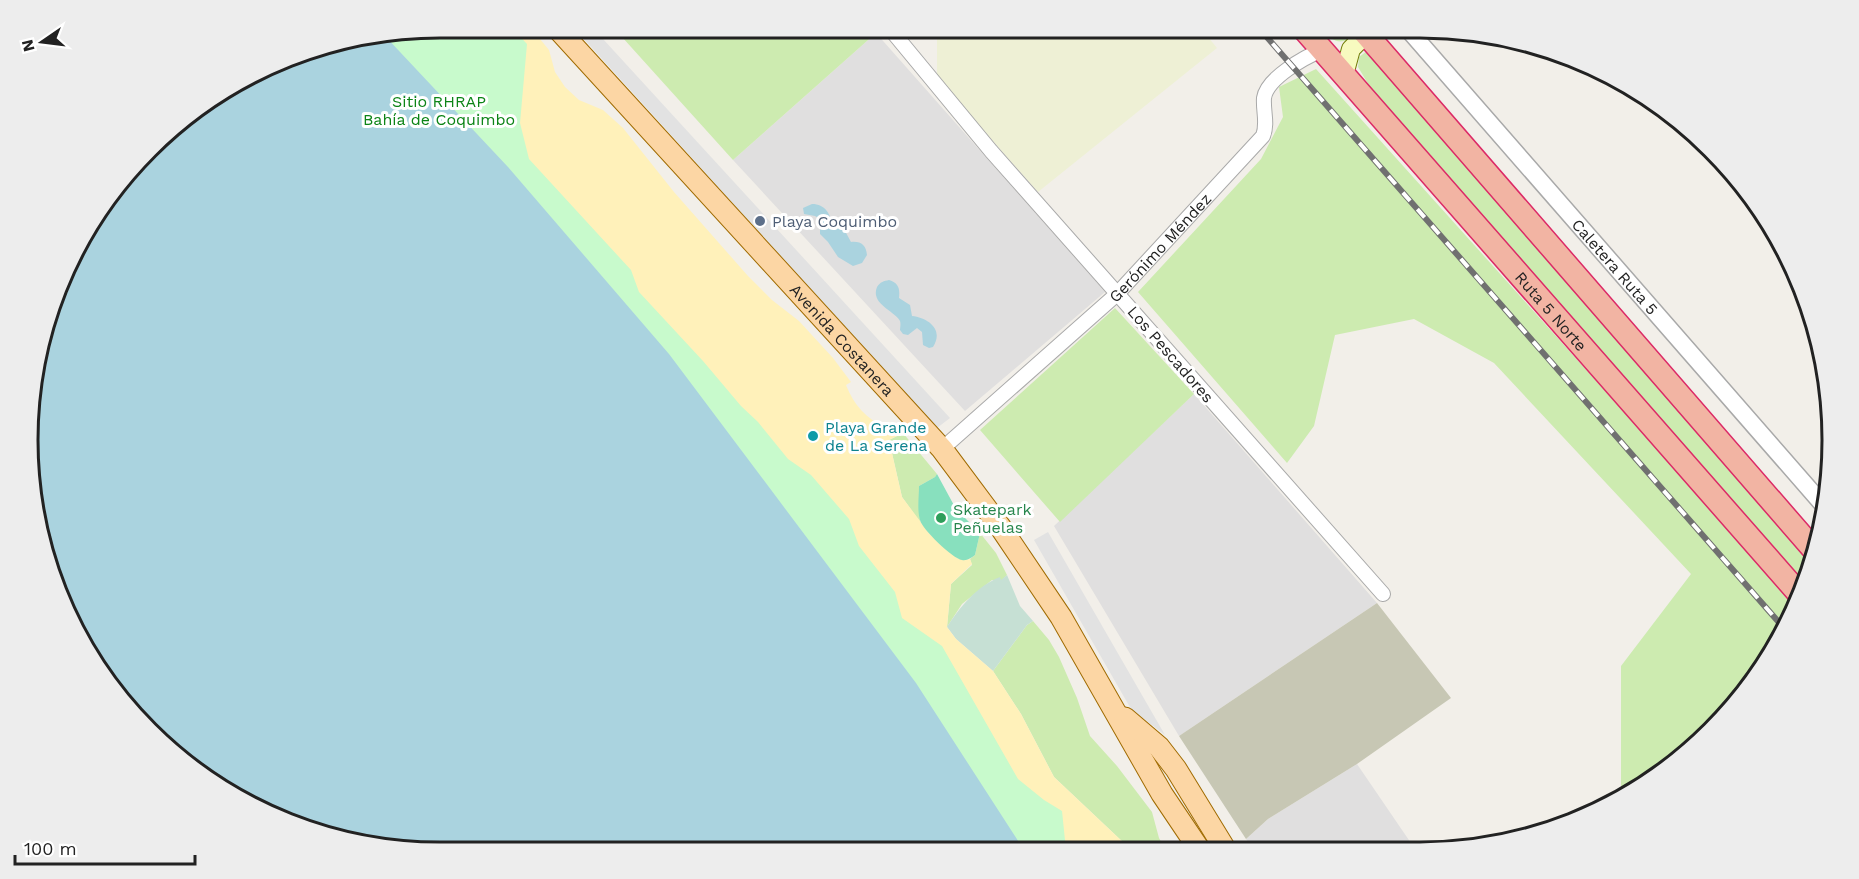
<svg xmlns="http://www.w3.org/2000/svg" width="1859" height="879" viewBox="0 0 1859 879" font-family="'Work Sans',sans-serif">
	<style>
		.residential { fill: #e0dfdf }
		.construction { fill: #c7c7b4 }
		.farmland { fill: #eef0d5 }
		.grass { fill: #cdebb0 }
		.wetland { fill: #c6e0d4 }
		.sand { fill: #fff1ba }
		.park { fill: #c8facc }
		.pitch { fill: #88e0be }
		.parking { fill: #e2e2e2 }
		.water { fill: #aad3df }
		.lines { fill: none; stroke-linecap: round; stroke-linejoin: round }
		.minor-casing { stroke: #a9a9a9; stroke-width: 16 }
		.tertiary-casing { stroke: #a9a9a9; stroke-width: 19 }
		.secondary-casing { stroke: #707d05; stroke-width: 20 }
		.primary-casing { stroke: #a06b00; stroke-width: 23 }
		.trunk-casing { stroke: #dc2a67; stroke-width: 25 }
		.minor { stroke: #fff; stroke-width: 14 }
		.tertiary { stroke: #fff; stroke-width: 16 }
		.secondary { stroke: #f7fabf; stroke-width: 18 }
		.primary { stroke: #fcd6a4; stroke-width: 21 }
		.trunk { stroke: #f2b4a3; stroke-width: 22 }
		.rail-casing { stroke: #707070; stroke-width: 6 }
		.rail { stroke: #fff; stroke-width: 4; stroke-dasharray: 11; stroke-linecap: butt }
		.service-dot { fill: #5c6f8a; stroke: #fff; stroke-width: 2 }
		.culture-dot { fill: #0f9aa8; stroke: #fff; stroke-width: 2 }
		.leisure-dot { fill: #2e9e5b; stroke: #fff; stroke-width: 2 }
		.labels { text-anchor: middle; stroke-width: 6; stroke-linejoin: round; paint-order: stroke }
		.park-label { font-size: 16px; fill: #0c8416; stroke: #fff }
		.service-label { font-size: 16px; fill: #4e5e75; stroke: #fff; text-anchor: start }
		.street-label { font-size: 16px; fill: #222; stroke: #fff }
		.culture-label { font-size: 16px; fill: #0d838f; stroke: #fff; text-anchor: start }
		.leisure-label { font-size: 16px; fill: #27864d; stroke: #fff; text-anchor: start }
		.rim { fill: none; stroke: #222; stroke-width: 3 }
	</style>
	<rect width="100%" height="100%" fill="#f2efe9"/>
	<path class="residential" d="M 876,33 L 1105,292 L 965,411 L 733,160 Z
		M 1194,394 L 1377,603 L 1179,736 L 1054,526 Z
		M 1357,764 L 1415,849 L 1253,849 L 1246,839 L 1268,819 Z"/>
	<path class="construction" d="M 1377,603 L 1451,698 L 1357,764 L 1268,819 L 1246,839 L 1179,736 Z"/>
	<path class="farmland" d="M 937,27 L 1200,27 L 1217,48 L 1038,192 L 937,78 Z"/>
	<path class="grass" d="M 613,27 L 871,27 L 876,33 L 733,160 Z
		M 1319,27 L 1349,27 L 1356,35 C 1339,47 1333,41 1319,27 Z
		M 1367,51 L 1812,560 L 1804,586 L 1373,92 L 1358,67 L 1359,57 Z
		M 1316,69 L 1652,443 L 1795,607 L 1747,690 L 1671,767 L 1621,795 L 1621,666 L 1691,574 L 1494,363 L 1414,319 L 1335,335 L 1314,426 L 1287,463 L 1138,292 L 1261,159 L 1283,117 L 1279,87 Z
		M 1115,308 L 1194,394 L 1060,522 L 980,430 Z
		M 903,433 L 937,474 L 935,477 L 919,486 L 920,522 L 902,497 L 889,440 Z
		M 980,533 L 996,553 L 1007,575 L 1001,581 L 992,580 L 962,604 L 947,627 L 951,584 L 972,565 L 970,559 L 975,555 Z
		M 1033,621 L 1049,640 L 1059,657 L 1077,698 L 1090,736 L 1117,766 L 1152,812 L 1159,838 L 1165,849 L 1128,850 L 1125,844 L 1054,777 L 1021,714 L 993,671 L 1027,625 Z"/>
	<path class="wetland" d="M 1007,575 L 1020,606 L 1033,621 L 1027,625 L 993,671 L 956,639 L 947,627 C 960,607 977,586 1000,577 L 1001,580 Z"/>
	<path class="sand" d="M 440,27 L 510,27 L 520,34 L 531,28 L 549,50 L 555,72 L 565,87 L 579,100 L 603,110 L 623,128 L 674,192 L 748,276 L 772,300 L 799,321 L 833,358 L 851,382 L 846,385 C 854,405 866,419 886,427 L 890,422 L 903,433 L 889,440 L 902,497 L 929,533 L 957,558 L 964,560 L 970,559 L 972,564 L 951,584 L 947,627 L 956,639 L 993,671 L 1021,714 L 1054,777 L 1125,844 L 1128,850 L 1024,850 L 508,167 Z"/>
	<path class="park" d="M 439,27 L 511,27 L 527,44 L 520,123 L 529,159 L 631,270 L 639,292 L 703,361 L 741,406 L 758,422 L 788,459 L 811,475 L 849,519 L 859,546 L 895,592 L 902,618 L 942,646 L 1018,779 L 1044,800 L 1062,811 L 1066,850 L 925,850 L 307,49 Z"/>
	<path class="pitch" d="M 937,474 L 956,509 L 980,533 L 975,555 C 971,558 967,561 962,560 C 953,559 922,529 920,520 C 917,510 919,497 919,486 L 935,477 Z"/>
	<path class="parking" d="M 573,27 L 592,27 L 950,418 L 937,428 Z
		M 1048,532 L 1165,735 L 1131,709 L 1034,540 Z"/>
	<path class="water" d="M 385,36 L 508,167 L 669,354 L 916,683 L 1024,850 L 439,852 L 359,844 L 281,820 L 210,782 L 148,731 L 70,622 L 31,494 L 35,359 L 59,281 L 96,211 L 188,112 L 307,49 Z
		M 812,204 C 825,204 831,214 832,226 L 845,231 L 851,242 C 861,241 866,245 867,255 L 862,263 L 853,266 L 838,257 L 828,242 L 820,234 L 820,219 L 815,216 L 804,214 L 803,208 Z
		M 889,280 C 899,283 900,289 899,298 L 910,305 L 912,316 C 929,318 944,330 933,347 L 929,348 L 923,345 L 922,332 L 917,328 L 908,335 L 903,334 L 900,330 C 900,328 901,324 900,321 C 895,311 870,304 877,287 C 880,282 884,281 889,280 Z"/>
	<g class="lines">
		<g class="minor-casing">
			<g id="minor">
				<path d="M 891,30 L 991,151 L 1383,594"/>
				<path id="s1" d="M 942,449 L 1117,294 L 1263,136 C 1268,123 1263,112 1264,98 C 1267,78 1305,57 1322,50"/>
			</g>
		</g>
		<g class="tertiary-casing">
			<g id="tertiary">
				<path id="s2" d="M 1406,27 L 1825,507"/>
			</g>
		</g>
		<g class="secondary-casing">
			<path id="secondary" d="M 1344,75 L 1351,49 L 1373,27"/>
		</g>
		<g class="primary-casing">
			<g id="primary">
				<path id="s3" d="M 556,27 L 942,449 L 1001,528 L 1061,617 L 1162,794 L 1199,849"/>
				<path d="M 1125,718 L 1159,747 L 1176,769 L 1225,849"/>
			</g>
		</g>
		<g class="trunk-casing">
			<g id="trunk">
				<path id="s4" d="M 1302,27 L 1801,596"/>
				<path d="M 1360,27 L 1815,551"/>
			</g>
		</g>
		<use href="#minor" class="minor"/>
		<use href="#tertiary" class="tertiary"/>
		<use href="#secondary" class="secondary"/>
		<use href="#primary" class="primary"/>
		<use href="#trunk" class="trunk"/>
		<g class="rail-casing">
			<path id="rail" d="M 1258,27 L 1783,627"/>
		</g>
		<use href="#rail" class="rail"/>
	</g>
	<circle class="service-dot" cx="760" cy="221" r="6"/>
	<circle class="culture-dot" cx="813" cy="436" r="6"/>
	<circle class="leisure-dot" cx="941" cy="518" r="6"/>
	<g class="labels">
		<g class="park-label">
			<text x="439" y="107">Sitio RHRAP<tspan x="439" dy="18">Bahía de Coquimbo</tspan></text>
		</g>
		<g class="service-label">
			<text x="772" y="227">Playa Coquimbo</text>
		</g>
		<g class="street-label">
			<text dy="6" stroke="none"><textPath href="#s1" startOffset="297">Gerónimo Méndez</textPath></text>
			<text dy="6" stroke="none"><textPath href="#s2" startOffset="318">Caletera Ruta 5</textPath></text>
			<text dy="6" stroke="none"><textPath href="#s4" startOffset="378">Ruta 5 Norte</textPath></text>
			<text dy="6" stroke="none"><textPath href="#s3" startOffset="424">Avenida Costanera</textPath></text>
			<text transform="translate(1171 354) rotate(49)" y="6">Los Pescadores</text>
		</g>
		<g class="culture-label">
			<text x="825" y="433">Playa Grande<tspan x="825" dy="18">de La Serena</tspan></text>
		</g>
		<g class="leisure-label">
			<text x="953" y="515">Skatepark<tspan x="953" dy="18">Peñuelas</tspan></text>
		</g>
	</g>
	<path d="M0 0H1859V879H0ZM440 38H1420A402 402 0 0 1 1822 440V440A402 402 0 0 1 1420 842H440A402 402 0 0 1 38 440V440A402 402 0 0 1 440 38Z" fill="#ededed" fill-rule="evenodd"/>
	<path class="rim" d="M440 38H1420A402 402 0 0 1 1822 440V440A402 402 0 0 1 1420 842H440A402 402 0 0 1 38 440V440A402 402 0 0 1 440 38Z"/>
	<g transform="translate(42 42) rotate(256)" stroke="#ffffff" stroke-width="4.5" paint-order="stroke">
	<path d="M0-4.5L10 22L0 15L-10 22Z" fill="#222222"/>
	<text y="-9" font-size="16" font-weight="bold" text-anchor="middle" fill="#222222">N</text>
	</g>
	<path d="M15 855v9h180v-9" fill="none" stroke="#222222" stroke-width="3"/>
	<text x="24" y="855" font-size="18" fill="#222222" stroke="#ffffff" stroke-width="4.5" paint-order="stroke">100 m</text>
</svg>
